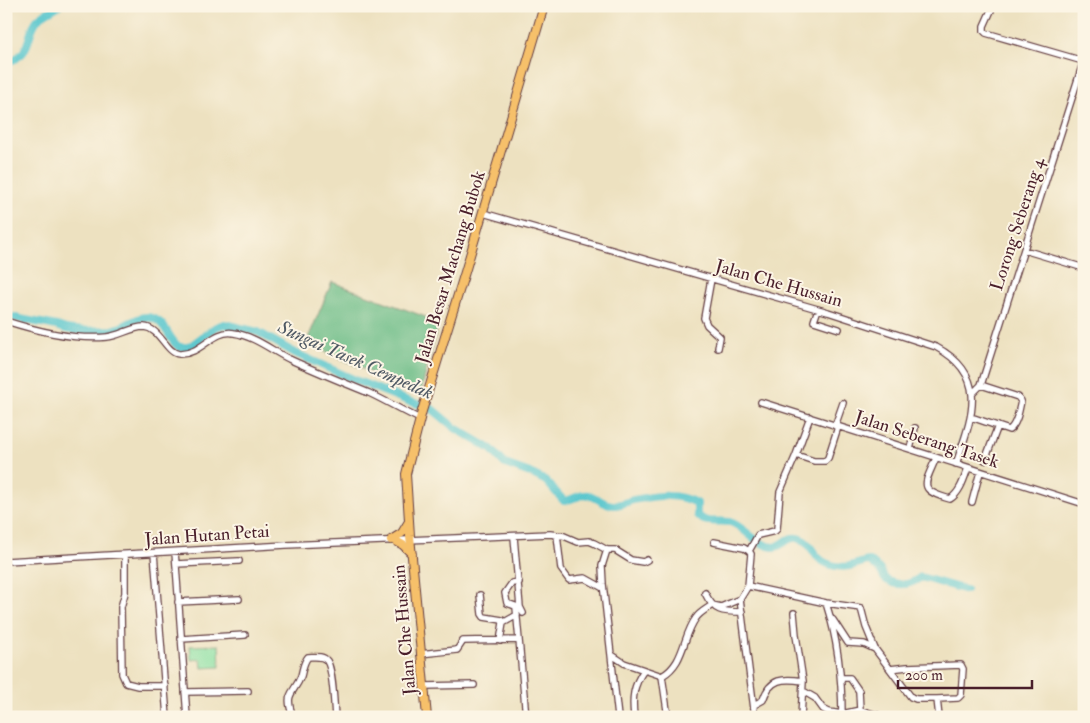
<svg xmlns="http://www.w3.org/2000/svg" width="1090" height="723" viewBox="0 0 1090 723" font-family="'IM FELL Double Pica',serif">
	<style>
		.green { fill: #8ae0a3; stroke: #6a8067 }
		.forest { fill: #6fbe89; stroke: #5c6e5a }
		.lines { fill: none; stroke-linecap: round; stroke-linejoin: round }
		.stream { stroke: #59c6cd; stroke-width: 1 }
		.river { stroke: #59c6cd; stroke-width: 8 }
		.minor-casing { stroke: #623c41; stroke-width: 8 }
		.major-casing { stroke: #623c41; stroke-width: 10 }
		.minor { stroke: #fff; stroke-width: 5.5 }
		.major { stroke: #f6c06b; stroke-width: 8 }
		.labels { text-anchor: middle; stroke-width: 4; stroke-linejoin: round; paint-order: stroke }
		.street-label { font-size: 18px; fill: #4a1f2b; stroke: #fcf5e5 }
		.water-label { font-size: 19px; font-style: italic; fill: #4f5964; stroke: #fcf5e5 }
	</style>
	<rect width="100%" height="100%" fill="#fcf5e5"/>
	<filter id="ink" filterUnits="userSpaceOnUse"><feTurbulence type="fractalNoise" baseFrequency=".02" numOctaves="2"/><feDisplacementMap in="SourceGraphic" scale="10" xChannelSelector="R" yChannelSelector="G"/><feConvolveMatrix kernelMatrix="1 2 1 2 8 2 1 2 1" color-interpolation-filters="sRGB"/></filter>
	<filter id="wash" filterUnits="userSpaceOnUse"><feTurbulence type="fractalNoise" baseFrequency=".0096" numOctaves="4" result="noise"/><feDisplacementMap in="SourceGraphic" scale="20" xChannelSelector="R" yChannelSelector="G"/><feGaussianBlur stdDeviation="1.12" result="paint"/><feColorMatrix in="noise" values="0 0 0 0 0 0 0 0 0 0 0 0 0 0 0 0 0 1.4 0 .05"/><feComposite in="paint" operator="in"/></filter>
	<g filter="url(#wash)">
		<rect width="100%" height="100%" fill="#ede1c0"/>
		<path class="green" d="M 219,645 L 220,667 L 202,668 L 201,659 L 191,660 L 190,646 Z"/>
		<path class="forest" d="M 332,282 L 439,322 L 420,395 L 306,343 Z"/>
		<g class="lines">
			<path class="stream" d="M 954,456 L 966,424"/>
			<path class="river" d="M 6,62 C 34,56 25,33 38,19 C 43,14 52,10 58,6
				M 6,315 C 20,320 33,321 47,324 C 54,325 60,327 66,329 C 81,332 97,331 112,330 C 127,328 140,311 155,319 C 167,325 169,340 179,347 L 189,347 L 216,327 L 224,324 L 258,332 L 295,353 L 355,380 L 408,401 L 431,408 L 455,428 L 491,449 L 505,464 L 530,473 L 546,481 L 564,501 C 572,500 582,493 589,495 C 599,498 603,505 614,505 C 620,505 627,502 633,500 C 657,496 674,492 697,503 L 697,515 C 705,525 719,520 730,522 C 744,526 755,545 773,547 C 783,547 787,536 797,538 C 815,541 810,562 836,566 C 851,569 857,562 870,561 L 880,570 L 885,579 C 898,587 909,586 921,577 L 966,590"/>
		</g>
	</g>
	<g filter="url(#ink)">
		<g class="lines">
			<g class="minor-casing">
				<path id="minor" d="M 993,6 L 984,26 L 984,31 L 986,33 L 1083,61
					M 483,213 L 828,312 L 936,347 C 990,376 972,417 956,464
					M 1024,250 L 1084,268
					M 711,279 L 704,318 L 707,325 L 720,337 L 718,348
					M 818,309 L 814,321 L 839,329
					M 6,321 C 37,331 75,340 107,337 C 119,336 132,327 144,327 C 160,328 166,353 179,354 C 201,355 213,329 234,333 C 254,336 271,350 289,359 C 315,371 342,382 369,393 C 386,401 403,411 420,419
					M 973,393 L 981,385 L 1084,60
					M 761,402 L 1084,504
					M 971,417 L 1009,430 C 1017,425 1019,410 1021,401 L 1018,397 L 981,385
					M 835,426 L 843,403
					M 910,449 L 915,428
					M 796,455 L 814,461 L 825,461 L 828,458 L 838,427
					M 936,458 C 925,484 917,490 950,499 C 960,493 964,479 968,468
					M 985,460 L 998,426
					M 972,502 L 980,472
					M 557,535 L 561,569 L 569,580 L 585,578 L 603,588
					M 514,537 L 520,607 L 523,613
					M 714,542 L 744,548 L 749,551
					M 607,550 L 602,566 L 603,584 L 618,717
					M 749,551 L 751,554 L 748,586 L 740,599 L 755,717
					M 749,551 L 758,535 L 775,531 L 777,529 L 780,492 L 796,455 L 810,417
					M 175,552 L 187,717
					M 154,553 L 167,717
					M 125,555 L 125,593 L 121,607 L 122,674 L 126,683 L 138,686 L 165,686
					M 6,561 L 286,545 L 550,534 L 564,536 L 578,542 L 589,541 L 594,543 L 607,550 L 615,550 L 631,560 L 643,562 L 647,560
					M 176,564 L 239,561
					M 748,586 L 826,603 L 861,608 L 866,627 L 875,649 L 911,697 L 916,699 L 937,699 L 939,717
					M 705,593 C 714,612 722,612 742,612
					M 480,595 L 482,614 L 484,617 L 502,620 L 503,623 L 500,641
					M 178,602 L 239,599
					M 826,603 C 838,640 842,678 842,717
					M 516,607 L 526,717
					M 518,607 L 507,603 L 505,593 L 512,583 L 519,582
					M 794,613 L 796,635 L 803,681 L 801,717
					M 833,620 L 848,643 L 864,644 L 875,649
					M 503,623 L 517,615
					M 181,639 L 245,635
					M 420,654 L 457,650 L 463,641 L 518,640
					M 612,655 L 624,663 L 662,676 L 668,717
					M 890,669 L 907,667 L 961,665 L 963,669 L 961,695 L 958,698 L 937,699
					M 662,676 C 685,663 682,637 696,618 C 700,612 707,609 712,605 L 721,607 L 740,599
					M 841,678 L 850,678 L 859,691 L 860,710
					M 424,686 L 474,685
					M 803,691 L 815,698 L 823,709 L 829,712 L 842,714 L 860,710 L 884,717
					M 185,692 L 248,691
					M 754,705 L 763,700 C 770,678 783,678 803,681
					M 634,716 C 632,698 633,686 644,670
					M 293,717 C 284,692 293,696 301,676 C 303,669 303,663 308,657 C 314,657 323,655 327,661 C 333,669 334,705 335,717"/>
			</g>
			<g class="major-casing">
				<path id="major" d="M 391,540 L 402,533 L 408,523
					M 394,540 L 403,545 L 412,554
					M 427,717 L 410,536 L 406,474 L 422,411 L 465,272 L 544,6"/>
			</g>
			<use href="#minor" class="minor"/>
			<use href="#major" class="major"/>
		</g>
	</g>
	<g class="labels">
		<g class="street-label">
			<text transform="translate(1017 224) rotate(-72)" y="6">Lorong Seberang 4</text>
			<text transform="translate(450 267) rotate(-73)" y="6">Jalan Besar Machang Bubok</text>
			<text transform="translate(779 283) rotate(16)" y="6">Jalan Che Hussain</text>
			<text transform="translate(927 439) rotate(18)" y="6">Jalan Seberang Tasek</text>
			<text transform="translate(207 535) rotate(-4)" y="6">Jalan Hutan Petai</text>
			<text transform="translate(404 630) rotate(-95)" y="6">Jalan Che Hussain</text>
		</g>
		<g class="water-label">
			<text transform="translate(356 359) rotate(24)" y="7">Sungai Tasek Cempedak</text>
		</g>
	</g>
	<rect width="1090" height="723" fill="none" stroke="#fcf5e5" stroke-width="25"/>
	<path d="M898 680v8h134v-8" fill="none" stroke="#4a1f2b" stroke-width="2.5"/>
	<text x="905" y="680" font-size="15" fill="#4a1f2b" stroke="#fcf5e5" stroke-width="4" paint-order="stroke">200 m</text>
</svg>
